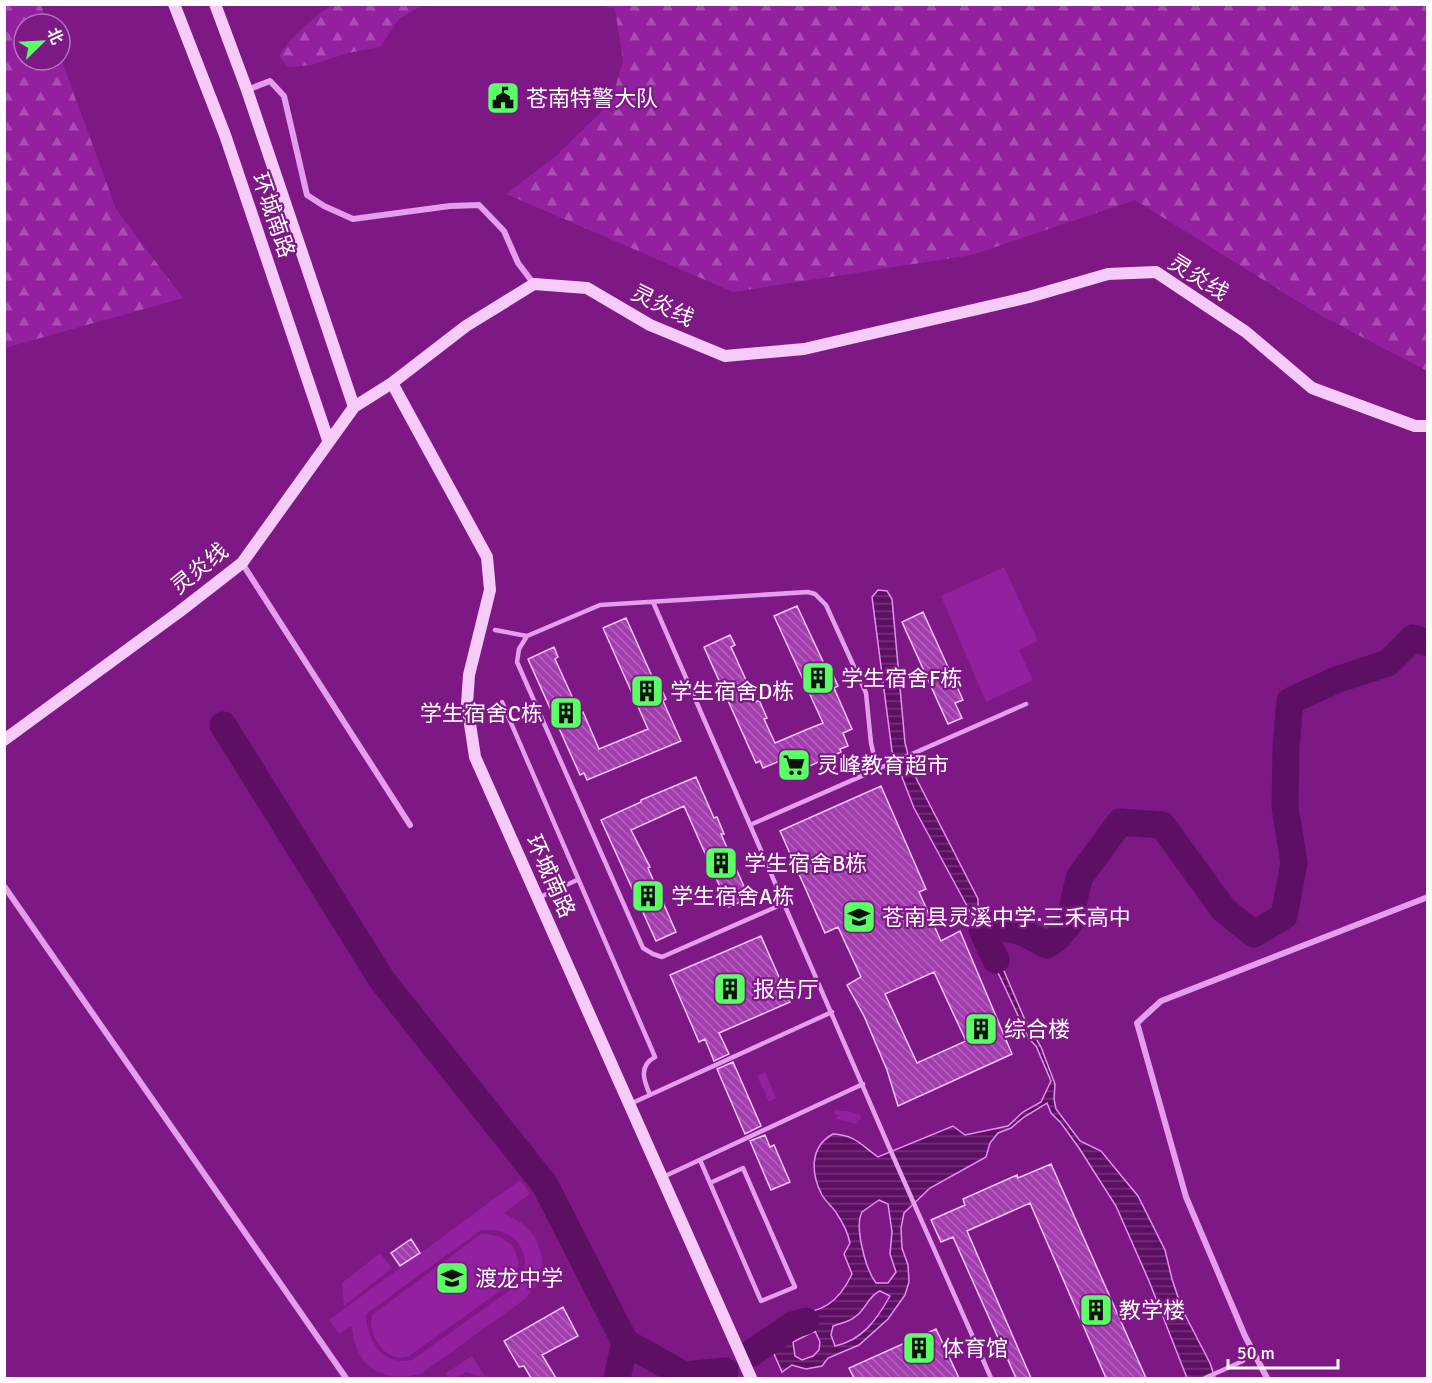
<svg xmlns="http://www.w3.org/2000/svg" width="1432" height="1383" viewBox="0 0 1432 1383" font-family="Signika,'Noto Sans SC',sans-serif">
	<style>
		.green { fill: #93219f; fill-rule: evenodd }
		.forest { fill: url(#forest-firs) }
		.water { fill: url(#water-rules); stroke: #e590ef; stroke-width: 1.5; fill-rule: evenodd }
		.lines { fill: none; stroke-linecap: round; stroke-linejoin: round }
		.river { stroke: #5d1063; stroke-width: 27 }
		.building { fill: url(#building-back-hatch); stroke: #f4c3f9; stroke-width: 1.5; fill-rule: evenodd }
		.lane { stroke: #e59eed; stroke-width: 4.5 }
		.street { stroke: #e59eed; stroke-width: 6 }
		.secondary { stroke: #f6caf9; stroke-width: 12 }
		.labels { text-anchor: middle; stroke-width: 4.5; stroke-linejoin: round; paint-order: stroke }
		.poi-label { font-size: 22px; fill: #fff; stroke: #7d1885; text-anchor: start }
		.street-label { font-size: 22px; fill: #fff; stroke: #7d1885 }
	</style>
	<defs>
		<pattern id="forest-firs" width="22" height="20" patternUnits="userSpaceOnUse" patternTransform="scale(1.5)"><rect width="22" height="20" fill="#93219f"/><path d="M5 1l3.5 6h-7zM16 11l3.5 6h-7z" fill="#a94db2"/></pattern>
		<pattern id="water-rules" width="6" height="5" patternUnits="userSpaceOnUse" patternTransform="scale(1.5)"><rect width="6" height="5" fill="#5d1063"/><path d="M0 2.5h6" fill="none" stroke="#75347a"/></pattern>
		<pattern id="building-back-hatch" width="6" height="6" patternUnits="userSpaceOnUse" patternTransform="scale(1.5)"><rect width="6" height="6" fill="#a33dad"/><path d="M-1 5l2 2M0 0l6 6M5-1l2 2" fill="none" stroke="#b564bd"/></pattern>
	</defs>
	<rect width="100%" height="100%" fill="#7d1885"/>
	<path class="green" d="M 1004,567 L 1038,641 L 1019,650 L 1033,680 L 986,702 L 941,596 Z
		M 765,1072 L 776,1098 L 769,1102 L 757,1076 Z
		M 833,1110 L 846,1111 L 861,1115 L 860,1120 L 854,1118 L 859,1121 L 857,1124 L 836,1119 L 836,1117 L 840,1115 L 835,1115 Z
		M 520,1180 L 530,1194 L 504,1213 L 523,1224 L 535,1237 L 542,1256 L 541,1275 L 537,1284 L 525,1299 L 421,1374 C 382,1383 355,1367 352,1327 L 350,1326 L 339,1334 L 329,1320 ZM 481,1230 C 487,1230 494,1229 500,1231 C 525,1238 532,1267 517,1285 L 412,1360 C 383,1367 366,1339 366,1314 Z
		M 481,1234 C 498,1233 516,1242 518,1261 C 519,1267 516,1274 514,1281 L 409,1356 C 386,1365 367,1335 372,1315 Z
		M 380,1253 L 392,1268 L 344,1306 L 342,1283 Z
		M 472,1356 L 486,1378 L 466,1372 L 455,1378 L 449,1378 L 446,1373 Z"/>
	<path class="forest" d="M 5,4 L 41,5 L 48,24 L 24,24 L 24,60 L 60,60 L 60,56 L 116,209 L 183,298 L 5,348 Z
		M 331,5 L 331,4 L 423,5 L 399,19 L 380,47 L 348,53 L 311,65 L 288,67 L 279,56 C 295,32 309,22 331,5 Z
		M 600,5 L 1427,5 L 1427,371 L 1320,315 L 1135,200 L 972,255 L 733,292 L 506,194 L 555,157 L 611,102 L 623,61 L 615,9 Z"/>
	<path class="water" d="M 878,590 L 887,591 L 892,599 L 905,743 L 912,770 L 978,899 L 978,908 L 983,923 L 998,957 L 1025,1020 L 1041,1047 L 1055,1084 L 1054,1099 L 1056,1109 L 1080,1141 L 1101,1151 L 1138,1196 L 1165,1250 L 1172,1279 L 1182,1309 L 1210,1363 L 1215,1378 L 1187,1378 L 1149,1281 L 1116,1206 L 1079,1148 L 1061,1123 L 1051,1113 L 1047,1103 L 1024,1117 L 1011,1128 L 998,1133 L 990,1143 L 986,1157 L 930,1188 L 904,1213 L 901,1228 L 902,1248 L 908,1265 L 909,1282 L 905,1295 L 888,1319 L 859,1345 L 828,1358 L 822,1366 L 806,1369 L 792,1365 L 782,1372 L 771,1347 L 786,1318 C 820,1310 836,1308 852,1274 L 844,1254 L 850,1243 C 848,1233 843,1223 837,1214 C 833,1207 826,1202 822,1195 C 811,1174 809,1147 833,1134 C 855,1135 861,1145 878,1157 L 953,1126 L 965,1135 L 1008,1126 L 1023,1112 L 1041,1102 L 1051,1081 L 1036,1046 L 1029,1039 L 966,904 L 914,808 L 892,751 L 872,597 ZM 879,1200 L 888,1204 L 892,1232 L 890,1254 L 896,1272 L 888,1283 L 876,1283 C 866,1270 854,1227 862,1212 ZM 880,1291 L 890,1296 C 877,1319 863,1340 835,1346 L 831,1335 L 833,1326 C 841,1323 850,1322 856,1316 C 866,1309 869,1295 880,1291 ZM 815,1331 L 820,1342 L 819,1350 L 813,1356 L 802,1360 L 795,1356 L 793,1342 Z"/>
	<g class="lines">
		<path class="river" d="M 223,725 L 382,980 L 545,1185 L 625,1342
			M 996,960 L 982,930 L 991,925 L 1022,932 L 1047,945 L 1057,938 L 1069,924 L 1079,878 L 1120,822 L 1162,825 L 1224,910 L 1254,934 L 1284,916 L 1294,863 L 1285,807 L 1286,747 L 1290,701 L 1336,680 L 1388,663 L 1413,638 L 1428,643
			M 750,1354 L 793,1325 L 806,1321
			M 617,1378 L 625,1342 L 684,1375 L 725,1371"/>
	</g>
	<path class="building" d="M 797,606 L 827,670 L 830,669 L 838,686 L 834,688 L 852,729 L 843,733 L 848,746 L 840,749 L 841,752 L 789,775 L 782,760 L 763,768 L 760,761 L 756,763 L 704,647 L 730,635 L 735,645 L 731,647 L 756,702 L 759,700 L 767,718 L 764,719 L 775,743 L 808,729 L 823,723 L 774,616 Z
		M 923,612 L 963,700 L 955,703 L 962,718 L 948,724 L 902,622 Z
		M 626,618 L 655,683 L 658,682 L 666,699 L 663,701 L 681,741 L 587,780 L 584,773 L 580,775 L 528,659 L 554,647 L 558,657 L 555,659 L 580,714 L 583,712 L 599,749 L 648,729 L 603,628 Z
		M 696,777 L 714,818 L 717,817 L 724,834 L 721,834 L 749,898 L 729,907 L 684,806 L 631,830 L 650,867 L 648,868 L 676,932 L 656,941 L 601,820 L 641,802 L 641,800 Z
		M 881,786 L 926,889 L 919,892 L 941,941 L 960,931 L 1012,1054 L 898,1106 L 887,1070 L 864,1016 L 847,985 L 861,977 L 838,927 L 825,933 L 780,831 ZM 934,972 L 966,1041 L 917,1063 L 885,994 Z
		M 761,936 L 790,1002 L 719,1033 L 729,1054 L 714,1061 L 705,1039 L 699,1042 L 670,975 Z
		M 733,1062 L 761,1126 L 745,1134 L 717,1069 Z
		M 765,1135 L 770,1147 L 774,1145 L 790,1182 L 771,1190 L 750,1141 Z
		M 1051,1164 L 1146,1378 L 1106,1378 L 1030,1203 L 967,1231 L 1031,1378 L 1016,1378 L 953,1237 L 941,1242 L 931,1220 L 965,1205 L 963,1199 L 1017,1175 L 1018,1178 Z
		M 411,1239 L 420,1253 L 400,1266 L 391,1253 Z
		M 563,1307 L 578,1336 L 542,1355 L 556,1378 L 531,1378 L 524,1366 L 519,1367 L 504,1341 Z
		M 936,1329 L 959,1378 L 854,1378 L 849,1368 Z"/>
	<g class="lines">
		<path class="lane" d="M 653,602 L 750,825
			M 495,630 L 527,636 L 600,605 L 808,592 L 815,594 L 826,605 L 866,693 L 871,743 L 877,769
			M 527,636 L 519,649 L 517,662 L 643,948 L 653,954 L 662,957 L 785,903
			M 502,702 L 655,1057 C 638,1066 644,1081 650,1095
			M 538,898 L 577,880
			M 630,1104 L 832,1012
			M 700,1160 L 761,1301 L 795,1287 L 743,1168 L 710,1183
			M 663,1177 L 863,1084
			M 991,1378 L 889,1147 L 750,825 L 1026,704
			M 1205,1378 L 1243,1361"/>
		<path class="street" d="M 247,90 L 270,81 L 284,96 L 307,195 L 324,206 L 353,219 L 450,206 L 479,205 L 504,231 L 518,263 L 534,284
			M 242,563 L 410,825
			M 4,886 L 346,1378
			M 1267,1378 L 1245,1336 L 1186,1197 L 1137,1023 L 1161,1001 L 1428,897"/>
		<path class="secondary" d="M 174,4 L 225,135 L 328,440
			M 215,4 L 247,90 L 354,407
			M 392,383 L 487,557 L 490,590 L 469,675 L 467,704 L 475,757 L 751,1378
			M 4,740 L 179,612 L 242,563 L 354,407 L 392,383 L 466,326 L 534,284 L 587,288 L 650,325 L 725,356 L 804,349 L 1029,297 L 1108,274 L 1156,272 L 1246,332 L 1312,388 L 1415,426 L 1428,426"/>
	</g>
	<defs>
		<g id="civic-square" transform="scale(1.725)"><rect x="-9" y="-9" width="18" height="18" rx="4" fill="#59ff65" stroke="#7d1885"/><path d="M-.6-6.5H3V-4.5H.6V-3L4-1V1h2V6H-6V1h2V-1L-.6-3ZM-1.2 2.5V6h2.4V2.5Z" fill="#111"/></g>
		<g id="building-square" transform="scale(1.725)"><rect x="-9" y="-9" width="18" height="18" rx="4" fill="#59ff65" stroke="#7d1885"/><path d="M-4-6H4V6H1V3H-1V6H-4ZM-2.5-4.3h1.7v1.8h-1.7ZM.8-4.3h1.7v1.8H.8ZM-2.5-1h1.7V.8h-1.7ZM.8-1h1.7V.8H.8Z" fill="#111"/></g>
		<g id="supermarket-square" transform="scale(1.725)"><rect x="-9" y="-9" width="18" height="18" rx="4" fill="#59ff65" stroke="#7d1885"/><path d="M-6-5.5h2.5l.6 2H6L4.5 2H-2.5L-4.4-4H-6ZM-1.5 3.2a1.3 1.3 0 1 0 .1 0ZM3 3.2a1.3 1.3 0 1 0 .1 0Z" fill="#111"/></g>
		<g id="school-square" transform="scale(1.725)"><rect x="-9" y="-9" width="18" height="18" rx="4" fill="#59ff65" stroke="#7d1885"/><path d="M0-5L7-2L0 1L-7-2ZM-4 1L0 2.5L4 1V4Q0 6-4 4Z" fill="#111"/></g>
	</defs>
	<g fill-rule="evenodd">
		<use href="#civic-square" x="503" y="98"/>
		<use href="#building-square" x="818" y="678"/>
		<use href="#building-square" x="647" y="691"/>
		<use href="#building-square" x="566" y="713"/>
		<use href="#supermarket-square" x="794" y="765"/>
		<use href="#building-square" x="721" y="863"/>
		<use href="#building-square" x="648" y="896"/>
		<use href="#school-square" x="859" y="917"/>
		<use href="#building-square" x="730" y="989"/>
		<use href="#building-square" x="981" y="1029"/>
		<use href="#school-square" x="452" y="1278"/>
		<use href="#building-square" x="1096" y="1310"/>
		<use href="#building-square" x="919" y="1348"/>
	</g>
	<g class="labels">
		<g class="poi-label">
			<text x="526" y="106">苍南特警大队</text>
			<text x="841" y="686">学生宿舍F栋</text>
			<text x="670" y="699">学生宿舍D栋</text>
			<text x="543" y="721" text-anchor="end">学生宿舍C栋</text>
			<text x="817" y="773">灵峰教育超市</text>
			<text x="744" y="871">学生宿舍B栋</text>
			<text x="671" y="904">学生宿舍A栋</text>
			<text x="882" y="925">苍南县灵溪中学·三禾高中</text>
			<text x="753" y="997">报告厅</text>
			<text x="1004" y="1037">综合楼</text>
			<text x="475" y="1286">渡龙中学</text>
			<text x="1119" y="1318">教学楼</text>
			<text x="942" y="1356">体育馆</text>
		</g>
		<g class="street-label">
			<text transform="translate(274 215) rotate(71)" y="8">环城南路</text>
			<text transform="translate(1199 277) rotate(32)" y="8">灵炎线</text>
			<text transform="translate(663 305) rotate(26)" y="8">灵炎线</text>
			<text transform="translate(199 568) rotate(-39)" y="8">灵炎线</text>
			<text transform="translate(551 876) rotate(66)" y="8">环城南路</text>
		</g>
	</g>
	<rect width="1432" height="1383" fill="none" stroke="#ffffff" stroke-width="12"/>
	<g transform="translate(42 42) rotate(66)"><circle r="28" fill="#7d1885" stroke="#b174b6" stroke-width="1.5"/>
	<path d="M0-4.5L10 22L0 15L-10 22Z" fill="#59ff65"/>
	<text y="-9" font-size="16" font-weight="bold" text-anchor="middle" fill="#ffffff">北</text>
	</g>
	<path d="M1228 1359v9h110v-9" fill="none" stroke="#ffffff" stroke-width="3"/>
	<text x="1237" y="1359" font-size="18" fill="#ffffff" stroke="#7d1885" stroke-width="4.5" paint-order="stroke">50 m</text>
</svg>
